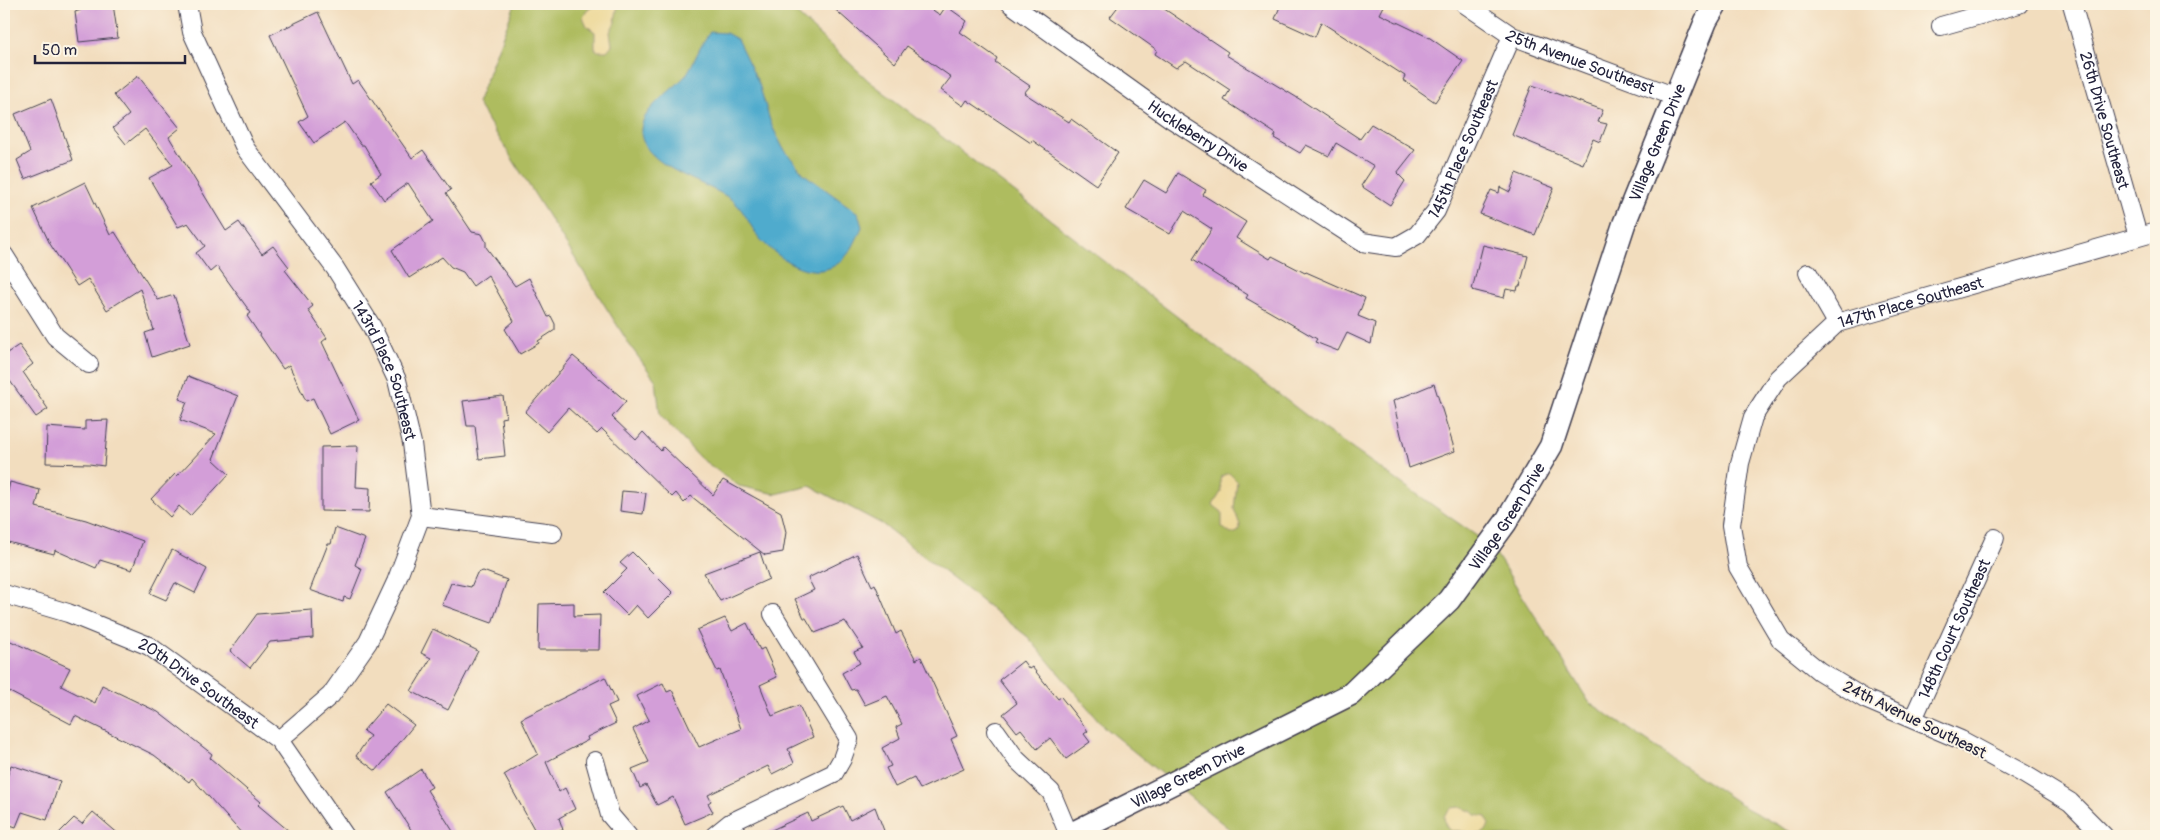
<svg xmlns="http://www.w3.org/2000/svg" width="2160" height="840" viewBox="0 0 2160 840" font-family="Pangolin,sans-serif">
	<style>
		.green { fill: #aebc5e; stroke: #686f4c }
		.sand { fill: #eeda9e; stroke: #887e6c }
		.water { fill: #4fabcd; stroke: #386684 }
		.building { fill: #d39ed8 }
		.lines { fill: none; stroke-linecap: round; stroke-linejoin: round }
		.minor-casing { stroke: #413e4f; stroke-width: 20 }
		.tertiary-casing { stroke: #413e4f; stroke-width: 25 }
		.minor { stroke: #fff; stroke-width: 18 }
		.tertiary { stroke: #fff; stroke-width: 22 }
		.labels { text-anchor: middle; stroke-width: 4; stroke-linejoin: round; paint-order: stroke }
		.street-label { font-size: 16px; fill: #22223b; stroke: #fcf5e5 }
	</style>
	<rect width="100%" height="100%" fill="#fcf5e5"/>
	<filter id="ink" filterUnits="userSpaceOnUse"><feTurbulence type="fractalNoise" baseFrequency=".02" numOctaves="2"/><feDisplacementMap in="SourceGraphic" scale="10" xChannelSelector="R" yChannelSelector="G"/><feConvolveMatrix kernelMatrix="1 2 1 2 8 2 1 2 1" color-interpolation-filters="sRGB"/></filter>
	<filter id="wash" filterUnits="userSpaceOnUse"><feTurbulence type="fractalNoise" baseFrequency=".0096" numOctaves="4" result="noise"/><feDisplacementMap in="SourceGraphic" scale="20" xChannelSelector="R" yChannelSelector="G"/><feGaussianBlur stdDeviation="1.12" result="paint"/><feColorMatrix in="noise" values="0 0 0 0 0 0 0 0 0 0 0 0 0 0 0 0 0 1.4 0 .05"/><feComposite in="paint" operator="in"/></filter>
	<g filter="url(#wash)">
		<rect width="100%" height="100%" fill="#f2ddbe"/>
		<path class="green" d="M 515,4 L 786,4 L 869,81 L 1324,429 L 1491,546 L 1589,702 L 1746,808 L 1798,836 L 1238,836 L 1105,728 L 1028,637 L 882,524 L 810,486 L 776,494 L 739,486 L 700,458 L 660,415 L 656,381 L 631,347 L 477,103 Z"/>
		<path class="sand" d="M 599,4 L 618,4 L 615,22 L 610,32 L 612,45 L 607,51 L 598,51 L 595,49 L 595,32 L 587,26 L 583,17 L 588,9 Z
			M 1229,473 L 1237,481 L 1234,509 L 1240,525 L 1238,532 L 1231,534 L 1222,527 L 1222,512 L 1213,505 L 1221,492 L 1220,480 L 1222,476 Z
			M 1459,807 L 1471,811 L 1475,815 L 1486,817 L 1489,823 C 1486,840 1472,833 1460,831 C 1454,830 1453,832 1448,829 L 1445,824 L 1444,816 L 1452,808 Z"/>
		<path class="water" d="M 710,32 L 726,33 L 737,39 L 759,84 L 771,124 L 783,148 L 804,174 L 858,213 L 862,227 C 859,234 856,241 852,248 C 827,288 787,267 761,240 C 750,228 746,211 732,200 C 708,182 639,166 641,129 C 643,107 674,90 686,75 C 695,61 700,45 710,32 Z"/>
		<g id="blocks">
			<path class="building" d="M 81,4 L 113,4 L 118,38 L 79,42 L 75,12 L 81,10 Z
				M 829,4 L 924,4 L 940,15 L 946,6 L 967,21 L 960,32 L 997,58 L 995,62 L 1030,86 L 1024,93 L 1069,122 L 1071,119 L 1118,153 L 1096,185 L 1032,140 L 1031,143 L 967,100 L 963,106 L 941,90 L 951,77 L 907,46 L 895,63 Z
				M 1120,4 L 1157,4 L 1228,52 L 1226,55 L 1301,100 L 1360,139 L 1371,124 L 1415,150 L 1397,173 L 1405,181 L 1390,205 L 1361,186 L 1374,166 L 1336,143 L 1329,156 L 1306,145 L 1300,153 L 1274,138 L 1276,134 L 1224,100 L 1230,90 L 1186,61 L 1176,68 L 1155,54 L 1157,50 L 1110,17 Z
				M 1281,4 L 1385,4 L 1380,14 L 1430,38 L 1463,61 L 1435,102 L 1403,80 L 1405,76 L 1321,22 L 1315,37 L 1275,19 Z
				M 318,12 L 352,84 L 358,80 L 412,158 L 423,150 L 451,190 L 446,193 L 472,232 L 482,234 L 486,242 L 486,247 L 515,286 L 529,278 L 548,317 L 551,316 L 555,324 L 555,330 L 538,341 L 539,343 L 520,354 L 505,329 L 514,321 L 488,275 L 473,286 L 463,272 L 451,267 L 442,257 L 409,278 L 392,250 L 433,221 L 408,183 L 384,200 L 371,181 L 381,174 L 364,145 L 361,145 L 345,122 L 314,143 L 299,122 L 308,116 L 270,35 Z
				M 138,76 L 180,128 L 169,137 L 226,231 L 239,222 L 262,254 L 273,246 L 289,267 L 285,270 L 313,306 L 308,310 L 327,338 L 322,342 L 359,420 L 330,434 L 313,398 L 306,401 L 289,365 L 283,369 L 247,316 L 251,313 L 217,266 L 210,272 L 196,253 L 205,246 L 188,223 L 178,227 L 149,178 L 173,165 L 145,129 L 126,144 L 113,128 L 129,115 L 114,95 Z
				M 1532,85 L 1603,110 L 1598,122 L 1607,124 L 1600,142 L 1593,139 L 1583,164 L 1512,135 Z
				M 51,99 L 73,160 L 25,179 L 17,160 L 30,152 L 15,114 Z
				M 1178,173 L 1206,190 L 1203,195 L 1246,222 L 1236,238 L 1270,259 L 1272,256 L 1305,273 L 1306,272 L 1365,298 L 1358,316 L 1375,323 L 1371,344 L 1347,333 L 1338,351 L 1315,342 L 1317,339 L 1246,298 L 1248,295 L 1192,260 L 1212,229 L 1184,211 L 1170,234 L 1126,209 L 1144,180 L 1166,193 Z
				M 1516,173 L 1554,188 L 1535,235 L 1480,214 L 1491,190 L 1499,193 L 1500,187 L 1510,192 Z
				M 85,182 L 110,235 L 115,232 L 158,300 L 174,295 L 190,344 L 152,357 L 145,333 L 154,330 L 140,289 L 107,310 L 88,279 L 77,286 L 50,244 L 33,208 Z
				M 1483,245 L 1528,256 L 1520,286 L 1518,286 L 1517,291 L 1506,289 L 1504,298 L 1472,290 Z
				M 19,345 L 33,364 L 23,372 L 48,409 L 36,417 L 10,381 L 4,386 L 4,355 Z
				M 573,356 L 626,401 L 612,417 L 636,440 L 643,432 L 661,451 L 663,447 L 713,495 L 723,480 L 781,512 L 786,532 L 783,552 L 765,555 L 691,496 L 684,503 L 676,493 L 672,497 L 602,429 L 597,434 L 568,408 L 547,432 L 525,412 Z
				M 188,376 L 238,396 L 213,459 L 229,474 L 190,516 L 179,506 L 170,517 L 151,499 L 175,474 L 177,476 L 216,434 L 180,420 L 187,402 L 179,399 Z
				M 1434,384 L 1455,451 L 1409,468 L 1393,401 Z
				M 503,396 L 506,417 L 501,418 L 505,456 L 479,459 L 475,426 L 467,426 L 463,401 Z
				M 108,420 L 104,466 L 89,464 L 46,463 L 47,427 L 85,430 L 85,421 Z
				M 358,446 L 356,487 L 370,488 L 369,512 L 321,511 L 321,447 Z
				M 10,482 L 40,490 L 36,507 L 86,520 L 143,541 L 132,570 L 100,560 L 96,568 L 55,550 L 54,554 L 4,541 L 4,509 Z
				M 622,491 L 646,493 L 643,514 L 620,511 Z
				M 335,528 L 365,539 L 355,565 L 362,569 L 350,599 L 344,597 L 343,602 L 310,590 L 328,544 L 331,544 Z
				M 172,550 L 207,569 L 195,593 L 175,583 L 166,600 L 150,593 Z
				M 632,552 L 673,593 L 648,618 L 636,605 L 627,615 L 604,592 L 627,569 L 620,563 Z
				M 760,552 L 769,579 L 720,601 L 704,573 Z
				M 857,554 L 872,586 L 875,584 L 896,634 L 901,631 L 916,660 L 921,657 L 957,736 L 951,739 L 964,769 L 920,789 L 914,778 L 895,787 L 886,768 L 891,766 L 882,748 L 900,738 L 896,727 L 902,724 L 887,696 L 865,705 L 856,689 L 851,690 L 842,673 L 860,663 L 854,652 L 863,648 L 845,621 L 815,633 L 806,618 L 804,618 L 795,599 L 814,590 L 808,578 Z
				M 483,571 L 507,580 L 492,623 L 442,605 L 451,583 L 471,587 L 477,573 Z
				M 574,603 L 574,616 L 600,615 L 599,650 L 538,650 L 539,604 Z
				M 312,610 L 313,638 L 270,642 L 250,668 L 230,651 L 257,614 Z
				M 725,618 L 732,631 L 747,623 L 760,650 L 764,648 L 777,677 L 760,685 L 772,716 L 799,705 L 813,737 L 788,749 L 794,763 L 772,774 L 768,766 L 708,795 L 711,801 L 708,803 L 713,812 L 685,824 L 673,797 L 657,805 L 646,785 L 640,788 L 632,769 L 649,762 L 633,729 L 649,720 L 637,696 L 663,683 L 667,692 L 672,690 L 699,747 L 741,729 L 720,670 L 717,671 L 697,630 Z
				M 433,629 L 478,651 L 448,710 L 411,691 L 431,658 L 421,653 Z
				M 4,638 L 70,668 L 61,686 L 95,703 L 102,685 L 158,712 L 212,754 L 210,758 L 261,802 L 258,805 L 295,836 L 244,836 L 192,778 L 189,782 L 154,755 L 75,716 L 71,724 L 4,689 Z
				M 1023,661 L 1029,669 L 1032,667 L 1058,699 L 1061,697 L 1088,731 L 1084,734 L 1090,742 L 1066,759 L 1050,738 L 1037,749 L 1021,729 L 1017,732 L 1003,714 L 1017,703 L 999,680 Z
				M 605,677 L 617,702 L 608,706 L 616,723 L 587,737 L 588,740 L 546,762 L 559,792 L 565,788 L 575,809 L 559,818 L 563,830 L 547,836 L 538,836 L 504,775 L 538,754 L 521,719 Z
				M 386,704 L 414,725 L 376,771 L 356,756 L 370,736 L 363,731 Z
				M 11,765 L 60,781 L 47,820 L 22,812 L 16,827 L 4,823 L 4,786 Z
				M 421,769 L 432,787 L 427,790 L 456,836 L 415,836 L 387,792 Z
				M 843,806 L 850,820 L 875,807 L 886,836 L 759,836 L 808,813 L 811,821 Z
				M 93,812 L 121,836 L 56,836 L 74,818 L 82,824 Z"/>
		</g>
	</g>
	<g filter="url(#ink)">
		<use href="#blocks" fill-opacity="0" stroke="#413e4f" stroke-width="1"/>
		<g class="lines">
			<g class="minor-casing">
				<g id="minor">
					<path id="s1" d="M 187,4 L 192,32 L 245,148 L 335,268 L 372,327 L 397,380 L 412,443 L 421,516 L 396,582 L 368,642 L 331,695 L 279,740"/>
					<path id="s2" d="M 1011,4 L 1170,118 L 1362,242 L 1396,247 L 1417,235 L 1436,211 L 1512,36"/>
					<path id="s3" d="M 1465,4 L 1512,36 L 1676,97"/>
					<path id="s4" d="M 2072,4 L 2138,236"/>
					<path d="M 1941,26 L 2019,4"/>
					<path d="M 4,255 L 55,336 L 89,364"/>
					<path d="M 1808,273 L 1837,323"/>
					<path d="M 421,516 L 553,533"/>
					<path id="s5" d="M 4,594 L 68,613 L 149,646 L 279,740 L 345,836"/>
					<path id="s6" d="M 1913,719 L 1995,538"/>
					<path d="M 996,731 L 1016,759 L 1051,792 L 1069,835"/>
					<path d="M 595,761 L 610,815 L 628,836"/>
					<path d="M 714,836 L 730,823 L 834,773 L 842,759 L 849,739 L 773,614"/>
					<path id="s7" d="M 2104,836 L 2070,802 L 2024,774 L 1961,740 L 1865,699 L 1819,671 L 1781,640 L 1738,567 L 1731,525 L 1740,463 L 1753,417 L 1778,378 L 1837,323 L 2156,232"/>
				</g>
			</g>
			<g class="tertiary-casing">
				<g id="tertiary">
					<path id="s8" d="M 1067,836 L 1351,694 L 1449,600 L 1506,522 L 1551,446 L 1624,224 L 1706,21 L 1716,4"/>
				</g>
			</g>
			<use href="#minor" class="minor"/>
			<use href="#tertiary" class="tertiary"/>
		</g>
	</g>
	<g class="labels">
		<g class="street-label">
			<text dy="6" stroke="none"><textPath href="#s3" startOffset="130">25th Avenue Southeast</textPath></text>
			<text dy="6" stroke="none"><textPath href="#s4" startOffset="121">26th Drive Southeast</textPath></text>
			<text dy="6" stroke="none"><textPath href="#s2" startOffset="229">Huckleberry Drive</textPath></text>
			<text dy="6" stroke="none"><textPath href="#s8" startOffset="960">Village Green Drive</textPath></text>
			<text dy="6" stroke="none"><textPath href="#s2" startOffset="581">145th Place Southeast</textPath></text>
			<text dy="6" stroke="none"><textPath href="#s7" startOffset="822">147th Place Southeast</textPath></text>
			<text dy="6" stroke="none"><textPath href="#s1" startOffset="421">143rd Place Southeast</textPath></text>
			<text dy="6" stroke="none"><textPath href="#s8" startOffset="555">Village Green Drive</textPath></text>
			<text dy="6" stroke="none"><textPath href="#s6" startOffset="99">148th Court Southeast</textPath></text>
			<text dy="6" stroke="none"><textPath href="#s5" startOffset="216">20th Drive Southeast</textPath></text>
			<text transform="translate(1915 719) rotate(26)" y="6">24th Avenue Southeast</text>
			<text dy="6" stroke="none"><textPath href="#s8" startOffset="135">Village Green Drive</textPath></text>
		</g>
	</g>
	<rect width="2160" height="840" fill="none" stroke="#fcf5e5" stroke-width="20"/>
	<path d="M35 55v8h150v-8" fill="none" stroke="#22223b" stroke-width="2.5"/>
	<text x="42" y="55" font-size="15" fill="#22223b" stroke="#fcf5e5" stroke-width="4" paint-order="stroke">50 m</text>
</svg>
